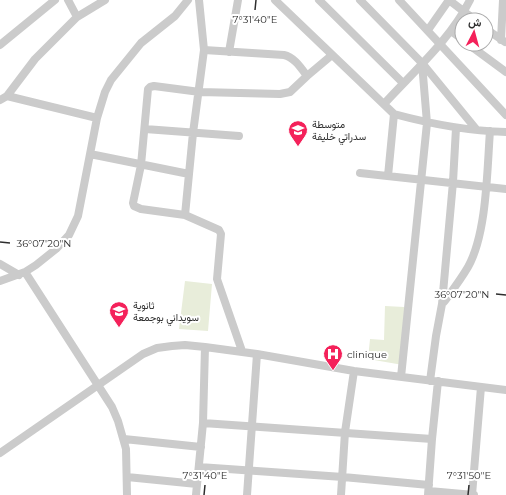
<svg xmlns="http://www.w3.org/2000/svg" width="506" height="495" viewBox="0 0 506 495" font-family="Montserrat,Vazirmatn,sans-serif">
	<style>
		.green { fill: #e8edda }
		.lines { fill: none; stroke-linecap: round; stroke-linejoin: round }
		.minor { stroke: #cbcbcb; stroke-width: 8 }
		.ticks { fill: none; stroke: #2e2e2e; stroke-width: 1.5 }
		.labels { text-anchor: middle; stroke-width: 4; stroke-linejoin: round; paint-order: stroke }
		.poi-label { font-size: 10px; fill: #2e2e2e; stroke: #fff; text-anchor: start }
		.ticks-label { font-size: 10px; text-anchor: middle; fill: #2e2e2e; stroke: #fff; stroke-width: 4; stroke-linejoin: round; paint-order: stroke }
	</style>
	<rect width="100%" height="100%" fill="#fff"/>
	<path class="green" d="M 185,281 L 212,284 L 208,331 L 179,329 Z
		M 385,306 L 404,307 L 403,365 L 368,359 L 370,339 L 384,340 Z"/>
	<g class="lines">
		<path class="minor" d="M 68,0 L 77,17
			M 275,0 L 394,114 L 388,176
			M 319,0 L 403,83
			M 360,0 L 422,63 L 476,129
			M 399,0 L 506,115
			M 449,0 L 475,20
			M 486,29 L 505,42
			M 428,30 L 449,0
			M 451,31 L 462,39
			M 501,40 L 503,0
			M 468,44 L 506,72
			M 0,45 L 55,0
			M 204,50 L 284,55 C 294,57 301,68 307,76 L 332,55
			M 229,52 L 238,0
			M 7,96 L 35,59 L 77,17 L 105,0
			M 0,100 L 7,96 L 97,118
			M 384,104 C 414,71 450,40 470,0
			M 394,114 C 431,124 468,131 506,132
			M 145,129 L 239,136
			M 90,154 L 189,174
			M 360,173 L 506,189
			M 185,215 L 193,133 L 204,50 L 199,0
			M 0,264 L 19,275
			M 25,272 L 112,407 L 118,421 L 126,449 L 127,495
			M 0,281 L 25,272 L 36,265 L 56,249 L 69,235 L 78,216 L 97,118 L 105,92 L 111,80 L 141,43 L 175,16 L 188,0
			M 444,302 C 452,291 461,279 468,267 C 487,233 487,170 490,131
			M 242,351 L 217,279 L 221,234 L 219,230 L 185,215 L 141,209 L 134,206 L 133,203 L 141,165 L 148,89 L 150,87 L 154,86 L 200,92 L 280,94 L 290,92 L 307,76
			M 401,377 L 427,123 L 422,63
			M 430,381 L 436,336 L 442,304 L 453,182 L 456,128
			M 203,423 L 432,439
			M 124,439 L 201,447
			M 0,453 L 143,354 L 157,348 L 172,346 L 185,345 L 205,347 L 257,354 L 354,371 L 506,390
			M 199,467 L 343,477 L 429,485
			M 127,477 L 197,484
			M 429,491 L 474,495
			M 196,495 L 203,423 L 205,347
			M 247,495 L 257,354
			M 341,495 L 345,432 L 354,371
			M 428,495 L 432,439 L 438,381
			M 472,495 L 481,387"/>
	</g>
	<path class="ticks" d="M 255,10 L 256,0M 0,242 L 10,243M 496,294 L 506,295M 204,495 L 205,485M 468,495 L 469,485"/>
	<defs>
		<g id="school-pin" transform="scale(1)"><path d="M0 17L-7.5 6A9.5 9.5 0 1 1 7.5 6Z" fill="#f4215a" stroke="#fff"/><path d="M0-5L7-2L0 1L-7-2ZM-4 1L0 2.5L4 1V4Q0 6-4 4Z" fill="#fff"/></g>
		<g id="hospital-pin" transform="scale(1)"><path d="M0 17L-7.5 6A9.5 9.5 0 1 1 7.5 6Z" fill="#f4215a" stroke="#fff"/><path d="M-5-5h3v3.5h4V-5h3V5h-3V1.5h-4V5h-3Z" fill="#fff"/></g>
	</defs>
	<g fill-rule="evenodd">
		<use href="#school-pin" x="298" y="130"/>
		<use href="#school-pin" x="119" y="311"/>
		<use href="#hospital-pin" x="333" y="354"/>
	</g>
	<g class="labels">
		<g class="poi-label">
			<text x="312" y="128">متوسطة<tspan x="312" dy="12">سدراتي خليفة</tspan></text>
			<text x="133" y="309">ثانوية<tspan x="133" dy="12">سويداني بوجمعة</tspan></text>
			<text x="347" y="358">clinique</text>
		</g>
	</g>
	<g class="ticks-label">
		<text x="255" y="23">7°31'40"E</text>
		<text x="44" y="247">36°07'20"N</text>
		<text x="462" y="298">36°07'20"N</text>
		<text x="205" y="479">7°31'40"E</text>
		<text x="469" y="479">7°31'50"E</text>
	</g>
	<g transform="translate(474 32) rotate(6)"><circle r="19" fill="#ffffff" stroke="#ababab"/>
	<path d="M0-3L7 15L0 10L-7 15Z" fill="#f4215a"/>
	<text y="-6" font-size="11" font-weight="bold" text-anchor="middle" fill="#2e2e2e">ش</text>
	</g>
</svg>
